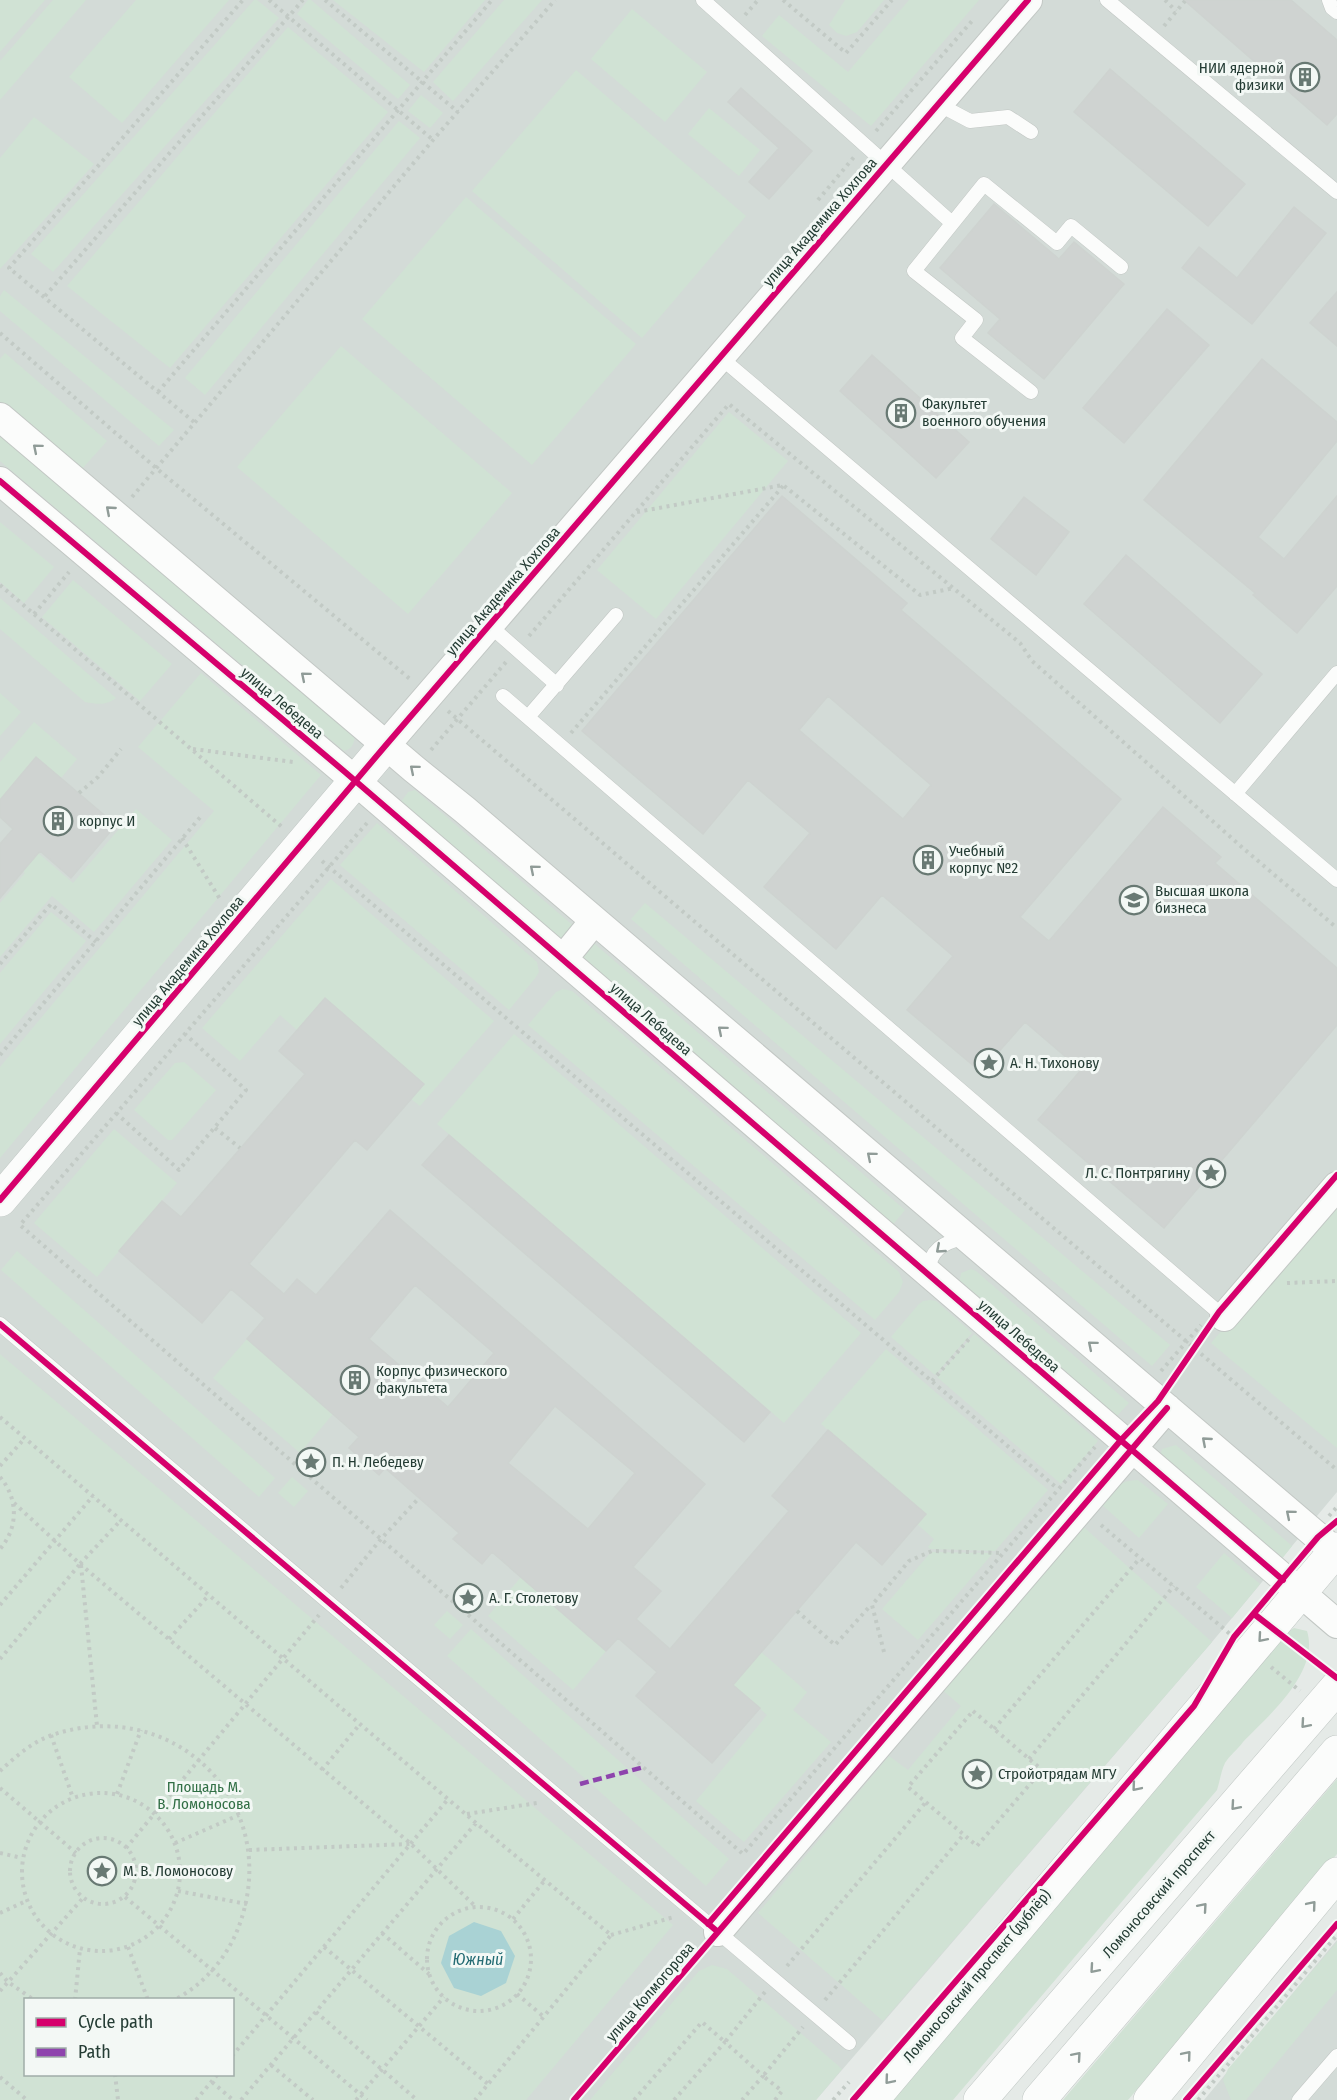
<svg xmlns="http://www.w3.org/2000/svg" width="1337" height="2100" viewBox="0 0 1337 2100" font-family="'Fira Sans Condensed',sans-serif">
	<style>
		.built { fill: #d3dbd7; fill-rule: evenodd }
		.green { fill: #d0e2d4; fill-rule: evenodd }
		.water { fill: #a9d2d4 }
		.building { fill: #cfd3d1; stroke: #ced3d0; stroke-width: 1.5; fill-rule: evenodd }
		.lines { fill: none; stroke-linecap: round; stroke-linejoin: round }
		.lane-casing { stroke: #c2c7c4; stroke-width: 15 }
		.street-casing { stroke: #c2c7c4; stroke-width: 30 }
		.secondary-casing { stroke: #c0c7c4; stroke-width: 34 }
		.path { stroke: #c2cac5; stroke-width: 4; stroke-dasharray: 3 4.5; stroke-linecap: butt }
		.lane { stroke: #fbfcfb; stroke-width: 14 }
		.street { stroke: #fbfcfb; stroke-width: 28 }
		.secondary { stroke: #fbfcfb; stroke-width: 33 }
		.quiet { stroke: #8e44ad; stroke-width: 4.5; stroke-dasharray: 9 4.5; stroke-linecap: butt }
		.cycleway-casing { stroke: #f3f8f5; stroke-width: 10 }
		.cycleway { stroke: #d6006c; stroke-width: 6 }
		.oneway { stroke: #909c98 }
		.labels { text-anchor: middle; stroke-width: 6; stroke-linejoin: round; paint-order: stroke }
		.poi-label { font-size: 15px; fill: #243c34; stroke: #f3f8f5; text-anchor: start }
		.street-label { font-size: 15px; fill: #243c34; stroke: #f3f8f5 }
		.park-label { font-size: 15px; fill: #316f45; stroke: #f3f8f5 }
		.water-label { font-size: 16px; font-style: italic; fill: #236b73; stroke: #f3f8f5 }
	</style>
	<rect width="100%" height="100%" fill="#e5eae7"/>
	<path class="built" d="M 0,0 L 1337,0 L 1337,1492 L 1212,1642 L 816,2100 L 0,2100 ZM 26,2000 L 232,2000 L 232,2074 L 26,2074 Z
		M 1337,1940 L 1337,2100 L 1204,2100 Z"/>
	<path class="green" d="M 0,0 L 45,0 L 0,52 Z
		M 53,0 L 86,0 L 0,100 L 0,61 Z
		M 136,0 L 229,0 L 122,123 L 69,77 Z
		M 254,0 L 257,0 L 279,18 L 53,272 L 31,254 Z
		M 308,0 L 311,0 L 410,85 L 398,99 L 297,14 Z
		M 333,0 L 485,0 L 424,72 Z
		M 504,0 L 542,0 L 453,101 L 433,82 Z
		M 845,0 L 884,0 L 857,32 L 846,36 L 837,33 L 829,25 Z
		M 909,0 L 979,0 L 871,126 L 762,36 L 779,15 L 848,72 Z
		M 632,9 L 707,72 L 665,122 L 591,59 Z
		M 288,27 L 388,112 L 170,368 L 67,286 Z
		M 576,70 L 746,216 L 642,338 L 472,191 Z
		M 421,95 L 443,113 L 430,128 L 408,111 Z
		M 709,108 L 760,150 L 739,176 L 688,134 Z
		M 34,117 L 94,164 L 0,269 L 0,158 Z
		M 399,121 L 420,138 L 205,395 L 185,378 Z
		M 466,197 L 636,344 L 532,465 L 362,319 Z
		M 4,290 L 174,430 L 159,446 L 0,311 L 0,296 Z
		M 341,346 L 512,493 L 408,614 L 237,467 Z
		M 5,353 L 107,441 L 81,470 L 0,403 L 0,359 Z
		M 729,412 L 788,461 L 656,619 L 597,570 Z
		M 0,431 L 355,735 C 354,744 352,749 344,751 L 0,461 Z
		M 0,522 L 54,567 L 24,603 L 0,582 Z
		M 73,580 L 172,664 L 140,701 L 42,617 Z
		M 0,598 L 116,698 C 106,706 97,704 85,702 L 0,629 Z
		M 201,673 L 321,775 L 0,1158 L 0,1067 L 214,811 L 138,747 Z
		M 0,693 L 21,712 L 0,736 Z
		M 34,722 L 77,759 L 61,778 L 36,758 L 0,800 L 0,762 Z
		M 415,790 L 905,1210 L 891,1227 L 401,802 L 408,792 Z
		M 136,809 L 172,840 L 94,932 L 52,896 L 0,957 L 0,903 L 25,873 L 14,863 L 29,845 L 73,883 Z
		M 377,823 L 537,962 L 539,972 L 536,977 L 509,1010 L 340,865 Z
		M 331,879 L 494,1021 L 420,1106 L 411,1099 L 424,1084 L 325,998 L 297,1030 L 280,1015 L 240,1061 L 202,1028 Z
		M 645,903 L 1170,1345 L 1152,1366 L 631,919 Z
		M 51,912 L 86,941 L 0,1044 L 0,973 Z
		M 563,989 L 572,991 L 899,1272 L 903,1282 L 899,1292 L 875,1320 L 528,1025 L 556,992 Z
		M 514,1034 L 861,1333 L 784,1423 L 437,1124 Z
		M 184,1062 L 216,1090 L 172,1140 L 168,1140 L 134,1110 L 175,1063 Z
		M 114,1129 L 177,1183 L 97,1277 L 34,1223 Z
		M 1337,1197 L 1337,1448 L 1211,1343 Z
		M 17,1251 L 275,1478 L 259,1497 L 1,1270 Z
		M 971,1269 L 976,1271 L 1129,1403 L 1114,1419 L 959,1284 L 961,1273 Z
		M 930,1300 L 936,1301 L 972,1333 L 935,1375 L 891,1337 L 918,1305 L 923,1301 Z
		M 974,1334 L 1098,1441 L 1061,1484 L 937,1377 Z
		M 247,1339 L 333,1414 L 300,1453 L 213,1378 Z
		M 886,1349 L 1048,1490 L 995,1551 L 930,1549 L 928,1547 L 934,1539 L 917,1524 L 925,1514 L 821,1424 Z
		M 0,1354 L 673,1925 L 526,2100 L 0,2100 ZM 26,2000 L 232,2000 L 232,2074 L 26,2074 Z
		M 1176,1445 L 1292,1546 L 1281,1560 L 1162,1460 L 1161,1453 L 1162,1449 Z
		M 292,1477 L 308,1491 L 294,1507 L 278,1493 Z
		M 1138,1480 L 1168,1504 L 1139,1538 L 1101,1504 C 1114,1489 1117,1481 1138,1480 Z
		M 1078,1522 L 1212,1642 L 883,2021 L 758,1913 L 889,1756 L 908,1770 L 961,1706 L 940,1688 Z
		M 931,1552 L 993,1553 L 918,1640 L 882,1609 Z
		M 1224,1553 L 1260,1584 L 1232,1618 L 1196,1587 Z
		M 521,1577 L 606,1651 L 573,1690 L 488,1616 Z
		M 447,1611 L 463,1625 L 450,1639 L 434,1625 Z
		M 1294,1628 L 1307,1631 C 1320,1672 1268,1716 1243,1742 C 1238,1749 1229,1756 1225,1763 C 1221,1771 1220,1781 1217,1790 L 953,2100 L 884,2100 L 1286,1633 Z
		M 471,1629 L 729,1859 L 706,1886 L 447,1656 Z
		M 761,1652 L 807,1692 L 793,1710 L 831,1742 L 744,1842 L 696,1801 L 767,1715 L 733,1685 Z
		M 1337,1779 L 1337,1854 L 1128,2100 L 1063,2100 Z
		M 1337,1942 L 1337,1990 L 1246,2100 L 1231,2100 L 1223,2080 L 1228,2069 Z
		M 712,1965 L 727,1969 L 842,2069 L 816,2100 L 590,2100 L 699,1971 Z"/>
	<path class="water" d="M 474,1922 L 501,1931 L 515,1956 L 506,1983 L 481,1996 L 454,1988 L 441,1963 L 449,1936 Z"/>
	<path class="building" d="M 1184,0 L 1291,0 L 1337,40 L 1337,114 L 1327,125 Z
		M 1110,69 L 1245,184 L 1208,226 L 1074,112 Z
		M 741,88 L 812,151 L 769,199 L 749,182 L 779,148 L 728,102 Z
		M 994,204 L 1059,259 L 1074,242 L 1124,284 L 1044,379 L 988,333 L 1000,319 L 940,268 Z
		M 1294,207 L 1326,233 L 1252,324 L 1182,268 L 1199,247 L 1237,278 Z
		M 1337,292 L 1337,346 L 1310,323 Z
		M 1167,309 L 1209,345 L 1124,443 L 1083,408 Z
		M 872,355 L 969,442 L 936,478 L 840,391 Z
		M 1262,359 L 1337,422 L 1337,441 L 1258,537 L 1284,559 L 1337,496 L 1337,586 L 1297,633 L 1253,595 L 1255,593 L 1144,500 Z
		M 782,496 L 907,603 L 901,610 L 1121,799 L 1020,917 L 1049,941 L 1163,807 L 1221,857 L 1215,863 L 1337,968 L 1337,1025 L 1164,1228 L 1038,1120 L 1081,1070 L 1025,1022 L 981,1072 L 907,1010 L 953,956 L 882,895 L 836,949 L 764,887 L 810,833 L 748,780 L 703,834 L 582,731 ZM 828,696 L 931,785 L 903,819 L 799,730 Z
		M 1024,497 L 1069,532 L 1036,575 L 991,539 Z
		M 1126,555 L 1262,674 L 1220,723 L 1084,604 Z
		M 36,757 L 116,825 L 71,878 L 40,851 L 0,898 L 0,844 L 13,829 L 0,817 L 0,800 Z
		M 325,998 L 424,1084 L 367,1150 L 355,1140 L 249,1264 L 284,1294 L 297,1279 L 316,1295 L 390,1210 L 705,1484 L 633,1567 L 661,1591 L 636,1619 L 670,1649 L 789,1511 L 772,1496 L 828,1430 L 926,1514 L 882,1565 L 856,1542 L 733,1685 L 760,1708 L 712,1763 L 636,1696 L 657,1672 L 618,1638 L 606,1651 L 492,1552 L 482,1564 L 453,1539 L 459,1533 L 385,1468 L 379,1475 L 349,1448 L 359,1437 L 247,1339 L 265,1318 L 231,1289 L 202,1323 L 119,1251 L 162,1201 L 181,1217 L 305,1074 L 279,1051 ZM 415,1285 L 494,1353 L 448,1407 L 369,1339 ZM 555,1406 L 635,1473 L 588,1529 L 508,1463 Z
		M 449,1135 L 770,1412 L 744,1442 L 422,1165 Z"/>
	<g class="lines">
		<g class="lane-casing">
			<path id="lane" d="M 703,0 L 952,223
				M 1107,0 L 1337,192
				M 1329,0 L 1332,8 L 1337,12
				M 938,104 L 970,121 L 1008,117 L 1031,132
				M 720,357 L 1337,880
				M 1031,392 L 962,338 L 976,320 L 914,271 L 984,184 L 1057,243 L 1071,226 L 1121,267
				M 489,625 L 557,685
				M 503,696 L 1224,1317
				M 528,717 L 616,615
				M 1235,794 L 1337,673
				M 928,1273 C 930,1249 943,1243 965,1237
				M 0,1324 L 849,2043
				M 1299,2100 L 1337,2056"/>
		</g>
		<g class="street-casing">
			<path id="street" d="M 0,417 L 414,769 L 465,810 L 1337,1553
				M 0,481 L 345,772 L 1337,1624
				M 386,745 L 1028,0
				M 563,959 L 594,921
				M 1224,1317 L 1337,1186
				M 718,1932 L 1167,1408"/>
		</g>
		<g class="secondary-casing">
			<path id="secondary" d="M 0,1200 L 386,745
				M 872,2100 L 1337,1549
				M 980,2100 L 1337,1687
				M 1039,2100 L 1337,1752
				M 1150,2100 L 1337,1874"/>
		</g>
		<path class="path" d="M 269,0 L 433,140
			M 325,0 L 458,112
			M 783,0 L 846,53 L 892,0
			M 1165,0 L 1176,11
			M 745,15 L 758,0
			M 1164,26 L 1185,1
			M 876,131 L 972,21
			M 818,200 L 854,157
			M 45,296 L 303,0
			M 0,333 L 156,468 L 410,679
			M 158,392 L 492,0
			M 194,422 L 9,268 L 243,0
			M 132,497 L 433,140 L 555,0
			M 637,512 L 783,485 L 920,595 L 954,588
			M 0,585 L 282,827
			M 34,614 L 69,572
			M 529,636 L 729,404 L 1020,643 L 1032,661 L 1244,849 L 1337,928
			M 448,711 L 1337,1470
			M 571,733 L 783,486
			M 193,749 L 293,762
			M 431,750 L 506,662
			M 79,793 L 98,777 L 121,749
			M 367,823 L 20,1225 L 743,1854 L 1095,1447
			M 182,838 L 220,899
			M 322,861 L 1058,1489
			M 0,964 L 51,904 L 96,942
			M 0,1055 L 202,815
			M 116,1113 L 179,1170 L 246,1090 L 185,1034
			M 215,1128 L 240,1148
			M 1287,1283 L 1337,1281
			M 1161,1371 L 1201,1325
			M 932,1381 L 969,1339
			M 0,1417 L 476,1823 L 611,1935 L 475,2100
			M 0,1466 L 25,1438
			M 0,1477 C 18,1498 19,1527 0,1549
			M 14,1503 L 80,1564 L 121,1520
			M 1329,1516 L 1337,1507
			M 1101,1525 L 1230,1634
			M 80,1564 L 411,1844 L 476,1907
			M 81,1565 L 97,1726
			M 341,1588 L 381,1539 L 419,1498
			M 0,1605 L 93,1496
			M 797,1611 L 835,1645 L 871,1605
			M 169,1639 L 209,1595
			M 884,1652 L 872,1605 L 909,1561 L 932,1551 L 1003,1553
			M 0,1659 L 80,1564
			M 1271,1667 L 1300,1691
			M 973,1711 L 1042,1770 L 977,1846 L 908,1787 Z
			M 994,1729 L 1140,1558
			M 51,1735 L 73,1798
			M 1029,1759 L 1174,1586
			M 322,1770 L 360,1724
			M 0,1771 C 15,1757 32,1742 52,1735 C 175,1694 284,1804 239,1926 C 228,1956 204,1985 174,2000
			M 0,1788 L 76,1853
			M22 1872a79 79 0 1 1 158 0a79 79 0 1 1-158 0Z
			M 117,1794 L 141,1730
			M 467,1814 L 537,1803
			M70 1871a33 33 0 1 1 66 0a33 33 0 1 1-66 0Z
			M 175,1843 L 239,1815
			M 126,1848 L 319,1615
			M 249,1850 L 410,1844
			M 0,1853 L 22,1858
			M 178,1891 L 247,1904
			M 125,1897 L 367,2100
			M427 1959a52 52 0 1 1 104 0a52 52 0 1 1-104 0Z
			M 0,1913 L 26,1901
			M 513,1919 L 545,1880
			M 382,1933 L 429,1974
			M 611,1935 L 674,1917
			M 128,1947 L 148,2000
			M 324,1947 L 488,2084
			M 787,1966 L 926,1802
			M 0,1973 L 8,1982 L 34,2000
			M 0,1991 L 83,1898
			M 517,1994 L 544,2017
			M 75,2000 L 80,1949
			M 825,2000 L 964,1834
			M 316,2012 L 417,2100
			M 232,2056 L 449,1798
			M 271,2065 L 313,2100
			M 115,2074 L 118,2100
			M 0,2077 L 27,2100
			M 212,2082 L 233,2100
			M 196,2100 L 218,2074
			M 241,2100 L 476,1823
			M 356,2100 L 444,1997
			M 634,2100 L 702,2022 L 725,2042 L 765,1992
			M 674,2100 L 725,2042 L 763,2076 L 742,2100
			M 775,2100 L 782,2091 L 763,2076 L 803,2027
			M 833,2100 L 849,2082
			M 1198,2100 L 1337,1935"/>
		<use href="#lane" class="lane"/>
		<use href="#street" class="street"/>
		<use href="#secondary" class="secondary"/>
		<path class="quiet" d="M 580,1784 L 644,1767"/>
		<g class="cycleway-casing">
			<path id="cycleway" d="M 0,481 L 345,772 L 1283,1580
				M 0,1200 L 386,745 L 1028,0
				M 0,1324 L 718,1932
				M 1254,1614 L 1337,1678
				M 708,1924 L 1121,1440 L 1158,1401 L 1219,1312 L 1337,1175
				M 574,2100 L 1167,1408
				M 853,2100 L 1194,1706 L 1234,1637 L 1318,1537 L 1337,1521
				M 1186,2100 L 1337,1924"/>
		</g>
		<use href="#cycleway" class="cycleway"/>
	</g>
	<defs><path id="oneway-chevron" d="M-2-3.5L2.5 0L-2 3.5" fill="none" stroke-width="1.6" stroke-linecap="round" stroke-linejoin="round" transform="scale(1.5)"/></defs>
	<g class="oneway">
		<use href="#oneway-chevron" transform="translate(37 448) rotate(-140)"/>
		<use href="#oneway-chevron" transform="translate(110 510) rotate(-139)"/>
		<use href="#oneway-chevron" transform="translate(305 676) rotate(-140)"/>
		<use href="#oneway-chevron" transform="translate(414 769) rotate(-140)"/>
		<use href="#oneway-chevron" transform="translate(534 869) rotate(-140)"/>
		<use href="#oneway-chevron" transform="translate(722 1030) rotate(-140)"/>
		<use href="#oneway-chevron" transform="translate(871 1156) rotate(-140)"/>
		<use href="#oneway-chevron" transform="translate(940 1249) rotate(139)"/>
		<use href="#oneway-chevron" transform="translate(1092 1345) rotate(-140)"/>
		<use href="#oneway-chevron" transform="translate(1206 1441) rotate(-139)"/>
		<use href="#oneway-chevron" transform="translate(1290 1514) rotate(-140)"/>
		<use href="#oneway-chevron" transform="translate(1262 1638) rotate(131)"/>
		<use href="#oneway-chevron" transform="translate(1305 1724) rotate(131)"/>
		<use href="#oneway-chevron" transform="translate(1136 1787) rotate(130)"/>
		<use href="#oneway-chevron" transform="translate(1235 1806) rotate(131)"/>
		<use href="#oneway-chevron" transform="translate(1312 1905) rotate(-50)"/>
		<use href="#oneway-chevron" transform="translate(1203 1907) rotate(-49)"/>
		<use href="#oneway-chevron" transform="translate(1094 1969) rotate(131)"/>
		<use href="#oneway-chevron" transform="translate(1187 2055) rotate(-50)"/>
		<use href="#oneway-chevron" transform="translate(1077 2056) rotate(-49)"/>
		<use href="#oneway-chevron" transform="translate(889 2080) rotate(130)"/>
	</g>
	<defs>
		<g id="building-ring" transform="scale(1.5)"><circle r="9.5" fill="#f3f8f5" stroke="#687973" stroke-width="1.5"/><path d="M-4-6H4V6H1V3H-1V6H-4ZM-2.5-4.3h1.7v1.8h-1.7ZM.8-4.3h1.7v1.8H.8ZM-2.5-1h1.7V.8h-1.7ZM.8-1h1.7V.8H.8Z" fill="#687973"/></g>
		<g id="university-ring" transform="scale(1.5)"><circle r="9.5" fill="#f3f8f5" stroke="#687973" stroke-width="1.5"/><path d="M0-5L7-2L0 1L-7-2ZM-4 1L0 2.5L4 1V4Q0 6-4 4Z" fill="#687973"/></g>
		<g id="sight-ring" transform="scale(1.5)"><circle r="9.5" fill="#f3f8f5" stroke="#687973" stroke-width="1.5"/><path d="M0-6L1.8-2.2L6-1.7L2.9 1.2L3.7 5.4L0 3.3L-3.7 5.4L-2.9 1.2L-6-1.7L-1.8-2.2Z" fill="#687973"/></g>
	</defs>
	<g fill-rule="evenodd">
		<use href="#building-ring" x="1305" y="77"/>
		<use href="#building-ring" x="901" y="413"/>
		<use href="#building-ring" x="58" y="821"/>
		<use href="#building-ring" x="928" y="860"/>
		<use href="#university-ring" x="1134" y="900"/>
		<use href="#sight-ring" x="989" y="1063"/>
		<use href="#sight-ring" x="1211" y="1173"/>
		<use href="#building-ring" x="355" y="1380"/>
		<use href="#sight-ring" x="311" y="1462"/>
		<use href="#sight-ring" x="468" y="1598"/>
		<use href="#sight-ring" x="977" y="1774"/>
		<use href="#sight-ring" x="102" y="1871"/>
	</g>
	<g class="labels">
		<g class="poi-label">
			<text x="1284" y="73" text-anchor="end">НИИ ядерной<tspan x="1284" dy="17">физики</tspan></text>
			<text x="922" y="409">Факультет<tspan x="922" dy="17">военного обучения</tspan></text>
			<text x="79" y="826">корпус И</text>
			<text x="949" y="856">Учебный<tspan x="949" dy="17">корпус №2</tspan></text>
			<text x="1155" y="896">Высшая школа<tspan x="1155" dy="17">бизнеса</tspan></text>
			<text x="1010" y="1068">А. Н. Тихонову</text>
			<text x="1190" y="1178" text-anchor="end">Л. С. Понтрягину</text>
			<text x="376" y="1376">Корпус физического<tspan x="376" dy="17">факультета</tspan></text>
			<text x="332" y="1467">П. Н. Лебедеву</text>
			<text x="489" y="1603">А. Г. Столетову</text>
			<text x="998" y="1779">Стройотрядам МГУ</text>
			<text x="123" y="1876">М. В. Ломоносову</text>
		</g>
		<g class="street-label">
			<text transform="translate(820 222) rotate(-49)" y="5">улица Академика Хохлова</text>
			<text transform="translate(503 591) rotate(-49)" y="5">улица Академика Хохлова</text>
			<text transform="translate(282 703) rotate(40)" y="5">улица Лебедева</text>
			<text transform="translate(188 961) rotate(-50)" y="5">улица Академика Хохлова</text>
			<text transform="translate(651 1019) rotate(41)" y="5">улица Лебедева</text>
			<text transform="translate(1019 1336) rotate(41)" y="5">улица Лебедева</text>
			<text transform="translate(1159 1894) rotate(-49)" y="5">Ломоносовский проспект</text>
			<text transform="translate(977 1976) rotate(-50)" y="5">Ломоносовский проспект (дублёр)</text>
			<text transform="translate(650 1992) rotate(-49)" y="5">улица Колмогорова</text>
		</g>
		<g class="park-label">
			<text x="204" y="1792">Площадь М.<tspan x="204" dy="17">В. Ломоносова</tspan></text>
		</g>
		<g class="water-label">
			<text x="478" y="1965">Южный</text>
		</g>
	</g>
	<rect x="24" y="1998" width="210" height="78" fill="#f3f8f5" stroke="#a0ada8" stroke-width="1.5"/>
	<rect x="36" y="2018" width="30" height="9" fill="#d6006c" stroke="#a0ada8" stroke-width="1.5"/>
	<text x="78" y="2028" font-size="18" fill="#243c34">Cycle path</text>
	<rect x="36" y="2048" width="30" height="9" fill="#8e44ad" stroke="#a0ada8" stroke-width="1.5"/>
	<text x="78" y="2058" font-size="18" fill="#243c34">Path</text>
</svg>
